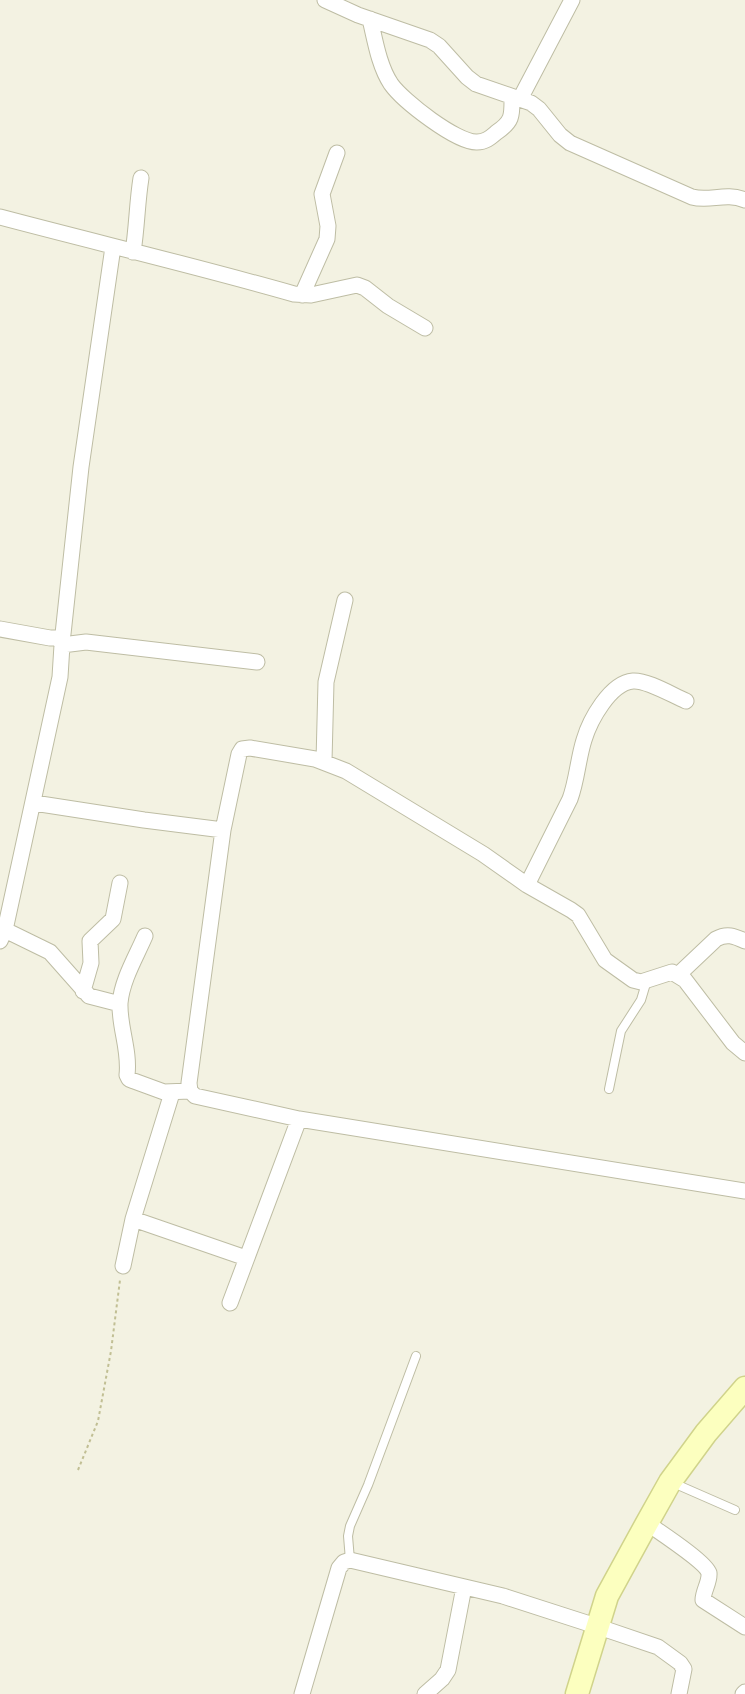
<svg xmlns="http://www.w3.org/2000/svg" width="745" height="1694" viewBox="0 0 745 1694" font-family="Ubuntu,sans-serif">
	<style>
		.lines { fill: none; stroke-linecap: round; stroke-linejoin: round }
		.lane-casing { stroke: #bebda4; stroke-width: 10 }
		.street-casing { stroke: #bebda4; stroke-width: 17 }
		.secondary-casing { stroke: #d0d38b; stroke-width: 25 }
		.path { stroke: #c1bf94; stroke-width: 2; stroke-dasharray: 3 3; stroke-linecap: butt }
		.lane { stroke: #fff; stroke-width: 8 }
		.street { stroke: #fff; stroke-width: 15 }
		.secondary { stroke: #fcffbf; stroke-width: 22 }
	</style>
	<rect width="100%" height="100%" fill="#f3f2e2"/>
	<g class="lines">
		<g class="lane-casing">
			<path id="lane" d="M 609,1089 L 621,1031 L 641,1000 L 647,980
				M 671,1482 L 735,1510
				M 350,1560 L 348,1536 L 350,1526 L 368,1485 L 416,1356"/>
		</g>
		<g class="street-casing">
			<path id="street" d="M 325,0 L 358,15 L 430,40 L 439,46 L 467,77 L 476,84 L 531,103 L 539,109 L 560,135 L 570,143 L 692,197 C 710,202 725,192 745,200
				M 370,19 C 375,40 379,66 391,84 C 403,101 457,143 477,142 C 486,142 491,137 497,132 C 513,121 512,115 512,97
				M 520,99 L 572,0
				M 0,217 C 98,243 196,266 294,294 L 311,295 L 357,285 L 365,288 L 388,306 L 425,328
				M 133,252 C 137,227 137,203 141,178
				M 302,295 L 327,239 L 328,226 L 322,194 L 337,153
				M 0,629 L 50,638 L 59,638 L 63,634 L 81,467 L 113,247
				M 62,645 L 86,642 L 257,662
				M 324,761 L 326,682 L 345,600
				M 34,803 L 144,820 L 223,830
				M 527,885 L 570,799 C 577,780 578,759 584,740 C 590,720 610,683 633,681 C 647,680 672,695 686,701
				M 5,930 L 50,952 L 89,996 L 120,1004
				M 145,936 C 136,957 122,980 120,1003 C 119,1027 130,1050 127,1075 L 129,1079 L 134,1081 L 164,1092 L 190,1091
				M 0,941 L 5,930 L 60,677 L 62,645 L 59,638
				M 679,974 L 716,939 C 727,933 734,936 745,941
				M 83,991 L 91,963 L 90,941 L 113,919 L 120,883
				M 745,1053 L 733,1043 L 685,980 L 672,972 L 641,982 L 633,980 L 605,960 L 578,915 L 571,910 L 527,885 L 483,854 L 346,771 L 315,759 L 250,748 L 242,749 L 239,754 L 223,830 L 189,1083 L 190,1091 L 195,1096 L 299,1119 L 745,1191
				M 133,1219 L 246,1258
				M 123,1266 L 133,1219 L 172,1093
				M 230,1303 L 299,1119
				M 647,1523 C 658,1531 706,1562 709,1573 C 710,1582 703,1591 703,1600 L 745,1627
				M 302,1694 L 339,1568 L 344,1562 L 350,1560 L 503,1596 L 596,1626 L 658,1647 L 680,1663 L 684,1669 L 679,1694
				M 425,1694 L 442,1679 L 448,1670 L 464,1587
				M 743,1694 L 745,1692"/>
		</g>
		<g class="secondary-casing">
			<path id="secondary" d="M 577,1694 L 607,1596 L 647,1523 L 670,1482 L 706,1433 L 745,1388"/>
		</g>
		<path class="path" d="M 78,1470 L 98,1421 L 111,1351 L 120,1280"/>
		<use href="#lane" class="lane"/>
		<use href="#street" class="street"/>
		<use href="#secondary" class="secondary"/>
	</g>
</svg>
